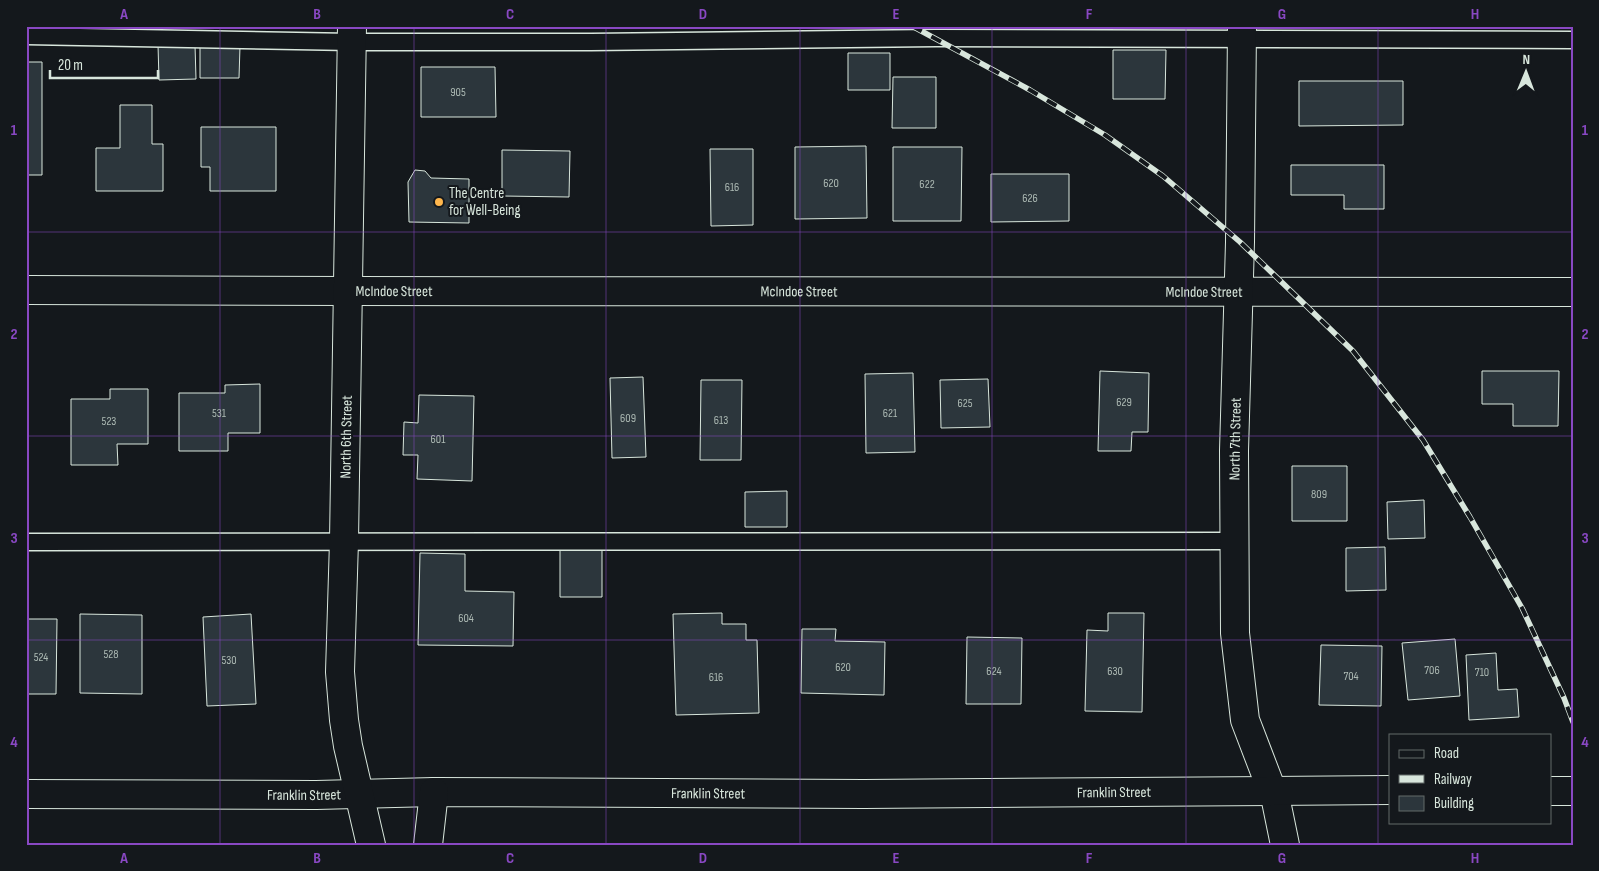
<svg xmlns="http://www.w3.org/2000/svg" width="1599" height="871" viewBox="0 0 1599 871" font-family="'Sofia Sans Condensed',sans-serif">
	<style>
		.building { fill: #2c363c; stroke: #d8e6dc }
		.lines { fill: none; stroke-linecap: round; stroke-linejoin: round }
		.service-casing { stroke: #d8e6dc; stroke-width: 19 }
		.minor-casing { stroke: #d8e6dc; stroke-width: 30 }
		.tertiary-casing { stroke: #d8e6dc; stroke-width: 30 }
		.primary-casing { stroke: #d8e6dc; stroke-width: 30 }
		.service { stroke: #14181c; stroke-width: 16 }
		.minor { stroke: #14181c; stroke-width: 28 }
		.tertiary { stroke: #14181c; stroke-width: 28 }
		.primary { stroke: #14181c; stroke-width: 28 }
		.rail-casing { stroke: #d8e6dc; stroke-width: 5.5 }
		.rail { stroke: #14181c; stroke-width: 4; stroke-dasharray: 11; stroke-linecap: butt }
		.grid { fill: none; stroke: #8948c3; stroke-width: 1; stroke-opacity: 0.55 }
		.poi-dot { fill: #ffb74d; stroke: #14181c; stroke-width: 2 }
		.labels { text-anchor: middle; stroke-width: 4; stroke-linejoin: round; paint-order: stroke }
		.number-label { font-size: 12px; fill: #adbab4 }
		.poi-label { font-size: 15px; fill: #d8e6dc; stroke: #14181c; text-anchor: start }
		.street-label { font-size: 15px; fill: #d8e6dc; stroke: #14181c }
		.neatline { fill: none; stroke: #8948c3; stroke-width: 2 }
		.grid-label { font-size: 16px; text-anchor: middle; font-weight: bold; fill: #8948c3 }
	</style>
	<rect width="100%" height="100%" fill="#14181c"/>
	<path class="building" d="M 606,26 L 740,26 L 739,28 Z
		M 1086,26 L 1154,26 L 1154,28 Z
		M 158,45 L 195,45 L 196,79 L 159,80 Z
		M 200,45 L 240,46 L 239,78 L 200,78 Z
		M 1113,50 L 1166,50 L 1165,99 L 1113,99 Z
		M 848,53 L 890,53 L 890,90 L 848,90 Z
		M 26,62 L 42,62 L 42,175 L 26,175 Z
		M 421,67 L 495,67 L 496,117 L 421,117 Z
		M 893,77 L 936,77 L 936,128 L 892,128 Z
		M 1299,81 L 1403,81 L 1403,125 L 1299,126 Z
		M 120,105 L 152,105 L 152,144 L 163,144 L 163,191 L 96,191 L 96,148 L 120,148 Z
		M 201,127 L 276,127 L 276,191 L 210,191 L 210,167 L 201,167 Z
		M 866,146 L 867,218 L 795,219 L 795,147 Z
		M 893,147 L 962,147 L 961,221 L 893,221 Z
		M 710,149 L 753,149 L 753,225 L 711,226 Z
		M 502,150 L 570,151 L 569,197 L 502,196 Z
		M 1291,165 L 1384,165 L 1384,209 L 1344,209 L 1344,195 L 1291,195 Z
		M 415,170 L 425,171 L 431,178 L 469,179 L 469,223 L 409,222 L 408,182 Z
		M 991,174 L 1069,174 L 1069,221 L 991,222 Z
		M 1100,371 L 1149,373 L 1148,432 L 1132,432 L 1131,451 L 1098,451 Z
		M 1482,371 L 1559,371 L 1558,426 L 1513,426 L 1513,404 L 1482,404 Z
		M 913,373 L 915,452 L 866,453 L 865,374 Z
		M 643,377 L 646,457 L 612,458 L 610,378 Z
		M 988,379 L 990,427 L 941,428 L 940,380 Z
		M 701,380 L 742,380 L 741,460 L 700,460 Z
		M 260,384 L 260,433 L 228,433 L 228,451 L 179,451 L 179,393 L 225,393 L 225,385 Z
		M 110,389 L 148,389 L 148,444 L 117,444 L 118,465 L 71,465 L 71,399 L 110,399 Z
		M 419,395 L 474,396 L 472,481 L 417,479 L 418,455 L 403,455 L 404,422 L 418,423 Z
		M 1292,466 L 1347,466 L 1347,521 L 1292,521 Z
		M 787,491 L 787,527 L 745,527 L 745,492 Z
		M 1424,500 L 1425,538 L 1388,539 L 1387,502 Z
		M 1385,547 L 1386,590 L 1346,591 L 1346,548 Z
		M 560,549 L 602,549 L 602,597 L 560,597 Z
		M 420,553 L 465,554 L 465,591 L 514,592 L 513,646 L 418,645 Z
		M 722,613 L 722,624 L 746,624 L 746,640 L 757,640 L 759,713 L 676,715 L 673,614 Z
		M 1108,613 L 1144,613 L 1142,712 L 1085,711 L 1087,630 L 1108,631 Z
		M 80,614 L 142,615 L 142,694 L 80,693 Z
		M 251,614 L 256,704 L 207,706 L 203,617 Z
		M 26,619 L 57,619 L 56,694 L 26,694 Z
		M 802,629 L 836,629 L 835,641 L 885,642 L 884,695 L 801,693 Z
		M 967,637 L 1022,638 L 1021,704 L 966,704 Z
		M 1455,639 L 1460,696 L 1408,700 L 1402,643 Z
		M 1321,645 L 1382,646 L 1381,706 L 1319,705 Z
		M 1496,653 L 1498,690 L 1517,689 L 1519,717 L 1469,720 L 1466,655 Z"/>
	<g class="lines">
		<g class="service-casing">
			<path id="service" d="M 26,36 L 352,42 L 591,42 L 936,38 L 1573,40
				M 26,542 L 1234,541"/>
		</g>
		<g class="minor-casing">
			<g id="minor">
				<path id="s1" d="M 348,291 L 1573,292"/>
			</g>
		</g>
		<g class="tertiary-casing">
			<g id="tertiary">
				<path d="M 1242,26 L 1240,242 L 1234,451 L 1235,633 L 1245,720 L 1276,801 L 1285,845"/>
				<path d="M 26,290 L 348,291"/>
				<path d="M 1550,791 L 1573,791"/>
				<path id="s2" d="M 26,794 L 316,795 L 434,792 L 864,794 L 1390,790"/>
			</g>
		</g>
		<g class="primary-casing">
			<path id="primary" d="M 352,26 L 344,541 L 340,672 L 344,720 L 348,746 L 371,845
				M 428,845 L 434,792"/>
		</g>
		<use href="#service" class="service"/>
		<use href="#minor" class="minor"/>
		<use href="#tertiary" class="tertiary"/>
		<use href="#primary" class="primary"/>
		<g class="rail-casing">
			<path id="rail" d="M 912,26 L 1030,90 L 1105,135 L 1163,176 L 1240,242 L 1353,351 L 1423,440 L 1470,517 L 1522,608 L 1564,698 L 1573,722"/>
		</g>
		<use href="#rail" class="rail"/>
	</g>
	<path class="grid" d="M 220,26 L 220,845M 414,26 L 414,845M 606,26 L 606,845M 800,26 L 800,845M 992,26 L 992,845M 1186,26 L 1186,845M 1378,26 L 1378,845M 26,232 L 1573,232M 26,436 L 1573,436M 26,640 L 1573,640"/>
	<circle class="poi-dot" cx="439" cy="202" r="5"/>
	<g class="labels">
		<g class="number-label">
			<text x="458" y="96">905</text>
			<text x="831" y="187">620</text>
			<text x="927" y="188">622</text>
			<text x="732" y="191">616</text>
			<text x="1030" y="202">626</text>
			<text x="1124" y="406">629</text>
			<text x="965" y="407">625</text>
			<text x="219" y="417">531</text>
			<text x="890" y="417">621</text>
			<text x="628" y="422">609</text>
			<text x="721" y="424">613</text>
			<text x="109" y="425">523</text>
			<text x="438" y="443">601</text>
			<text x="1319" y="498">809</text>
			<text x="466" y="622">604</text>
			<text x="111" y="658">528</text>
			<text x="41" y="661">524</text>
			<text x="229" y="664">530</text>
			<text x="843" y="671">620</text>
			<text x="1432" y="674">706</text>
			<text x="994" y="675">624</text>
			<text x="1115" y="675">630</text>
			<text x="1482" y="676">710</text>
			<text x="1351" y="680">704</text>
			<text x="716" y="681">616</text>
		</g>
		<g class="poi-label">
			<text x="449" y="198">The Centre<tspan x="449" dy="17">for Well-Being</tspan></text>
		</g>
		<g class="street-label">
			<text dy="5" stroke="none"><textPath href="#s1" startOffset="46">McIndoe Street</textPath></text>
			<text dy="5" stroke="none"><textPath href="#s1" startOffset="451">McIndoe Street</textPath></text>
			<text dy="5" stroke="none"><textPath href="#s1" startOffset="856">McIndoe Street</textPath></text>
			<text transform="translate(346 437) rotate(-89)" y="5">North 6th Street</text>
			<text transform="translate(1235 439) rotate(-89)" y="5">North 7th Street</text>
			<text dy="5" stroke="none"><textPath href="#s2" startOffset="1088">Franklin Street</textPath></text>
			<text dy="5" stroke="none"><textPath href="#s2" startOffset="682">Franklin Street</textPath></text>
			<text dy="5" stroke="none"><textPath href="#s2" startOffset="278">Franklin Street</textPath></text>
		</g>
	</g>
	<rect width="1599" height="871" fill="none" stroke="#14181c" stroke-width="55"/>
	<rect x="1389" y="734" width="162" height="90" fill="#14181c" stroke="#626a69"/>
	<rect x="1399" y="750" width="25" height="8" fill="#14181c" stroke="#626a69"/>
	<text x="1434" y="758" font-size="15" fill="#d8e6dc">Road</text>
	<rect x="1399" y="775" width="25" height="8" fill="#d8e6dc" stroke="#626a69"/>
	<text x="1434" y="784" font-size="15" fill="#d8e6dc">Railway</text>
	<rect x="1399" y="796" width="25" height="15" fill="#2c363c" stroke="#626a69"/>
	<text x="1434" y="808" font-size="15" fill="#d8e6dc">Building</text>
	<g transform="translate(1526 72) rotate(1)" stroke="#14181c" stroke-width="4" paint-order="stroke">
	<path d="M0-4L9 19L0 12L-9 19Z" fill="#d8e6dc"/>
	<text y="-8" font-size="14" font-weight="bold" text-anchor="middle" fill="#d8e6dc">N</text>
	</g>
	<path d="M50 70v8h108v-8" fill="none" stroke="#d8e6dc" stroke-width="2.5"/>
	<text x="58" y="70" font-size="15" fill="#d8e6dc" stroke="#14181c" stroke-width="4" paint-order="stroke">20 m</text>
	<rect x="28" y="28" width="1544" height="816" class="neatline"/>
	<g class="grid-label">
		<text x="124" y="19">A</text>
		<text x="317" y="19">B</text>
		<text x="510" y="19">C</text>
		<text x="703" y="19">D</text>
		<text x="896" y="19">E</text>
		<text x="1089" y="19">F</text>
		<text x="1282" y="19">G</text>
		<text x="1475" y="19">H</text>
		<text x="14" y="135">1</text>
		<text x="1585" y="135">1</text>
		<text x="14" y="339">2</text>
		<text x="1585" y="339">2</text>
		<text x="14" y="543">3</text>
		<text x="1585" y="543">3</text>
		<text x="14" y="747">4</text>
		<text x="1585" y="747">4</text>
		<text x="124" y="863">A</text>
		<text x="317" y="863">B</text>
		<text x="510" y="863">C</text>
		<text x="703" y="863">D</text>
		<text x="896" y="863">E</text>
		<text x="1089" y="863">F</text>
		<text x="1282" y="863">G</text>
		<text x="1475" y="863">H</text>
	</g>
</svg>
